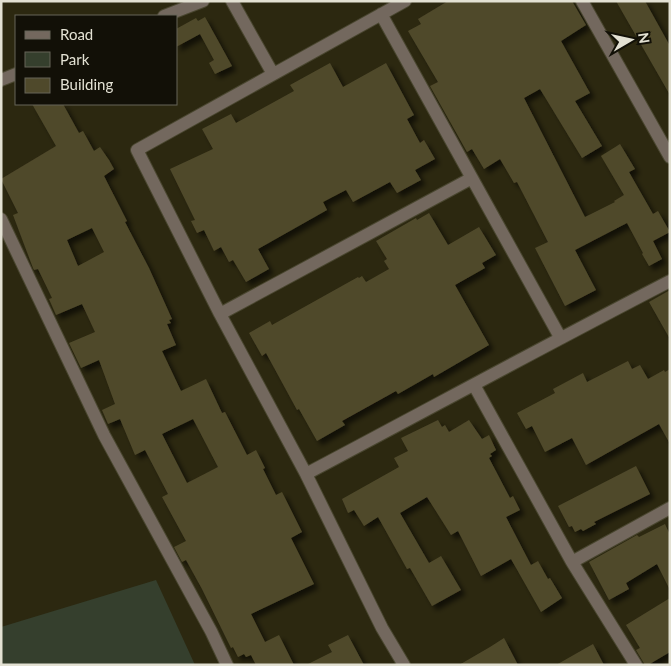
<svg xmlns="http://www.w3.org/2000/svg" width="671" height="666" viewBox="0 0 671 666" font-family="Lato,sans-serif">
	<style>
		.green { fill: #353f2d }
		.building { fill: #4f492b; fill-rule: evenodd; filter: url(#shadow) }
		.lines { fill: none; stroke-linecap: round; stroke-linejoin: round }
		.minor-casing { stroke: #49462f; stroke-width: 14 }
		.minor { stroke: #73685e; stroke-width: 12 }
	</style>
	<defs>
		<filter id="shadow"><feDropShadow dx="4.5" dy="4.5" stdDeviation="2.5" flood-color="#0009"/></filter>
	</defs>
	<rect width="100%" height="100%" fill="#2c2810"/>
	<path class="green" d="M 156,580 L 195,665 L 1,665 L 1,627 Z"/>
	<path class="building" d="M 448,1 L 572,1 L 586,25 L 561,41 L 590,93 L 575,101 L 602,146 L 582,158 L 540,89 L 524,98 L 585,217 L 615,202 L 614,201 L 624,195 L 601,156 L 620,144 L 635,169 L 629,172 L 653,214 L 658,211 L 670,232 L 653,241 L 662,259 L 649,266 L 642,254 L 643,253 L 627,223 L 575,250 L 596,290 L 565,306 L 535,248 L 548,242 L 517,182 L 514,183 L 500,159 L 484,169 L 472,149 L 467,152 L 430,86 L 438,82 L 408,31 L 421,24 L 418,19 Z
		M 616,1 L 645,1 L 670,46 L 670,95 Z
		M 205,17 L 232,66 L 215,74 L 209,63 L 214,60 L 200,34 L 176,47 L 176,29 L 196,18 L 198,21 Z
		M 330,63 L 343,87 L 386,63 L 414,115 L 407,119 L 420,143 L 424,140 L 435,159 L 415,170 L 421,180 L 397,193 L 390,182 L 353,202 L 346,190 L 323,202 L 327,210 L 258,249 L 269,269 L 246,282 L 233,260 L 229,262 L 221,247 L 214,251 L 204,230 L 197,233 L 191,221 L 195,220 L 170,169 L 213,149 L 202,129 L 231,114 L 236,123 L 294,91 L 290,85 Z
		M 32,104 L 63,104 L 79,133 L 83,131 L 94,151 L 100,147 L 109,160 L 114,169 L 104,176 L 127,221 L 125,222 L 149,268 L 172,319 L 169,320 L 171,323 L 167,324 L 176,345 L 162,351 L 181,391 L 206,379 L 222,413 L 225,412 L 247,455 L 256,450 L 265,468 L 263,469 L 276,495 L 282,492 L 302,532 L 291,538 L 314,584 L 251,614 L 265,642 L 279,635 L 294,665 L 256,665 L 251,655 L 246,657 L 244,654 L 238,657 L 233,647 L 231,648 L 202,589 L 186,560 L 182,562 L 174,547 L 186,541 L 162,497 L 168,494 L 145,450 L 135,455 L 120,419 L 108,424 L 102,410 L 115,404 L 99,360 L 81,368 L 69,343 L 95,332 L 82,304 L 56,315 L 49,299 L 52,298 L 38,269 L 34,270 L 33,268 L 13,215 L 18,213 L 1,179 L 56,146 ZM 92,228 L 104,252 L 78,266 L 67,240 ZM 193,419 L 218,467 L 187,483 L 162,434 Z
		M 429,213 L 448,245 L 479,227 L 496,255 L 482,263 L 485,268 L 455,285 L 489,345 L 434,377 L 433,374 L 398,394 L 396,391 L 342,421 L 345,425 L 317,441 L 299,409 L 297,410 L 266,353 L 262,356 L 249,333 L 270,321 L 272,325 L 358,277 L 359,278 L 362,276 L 366,282 L 389,269 L 384,261 L 387,259 L 376,241 L 416,218 L 417,220 Z
		M 670,290 L 670,339 L 649,302 Z
		M 628,361 L 632,369 L 640,365 L 648,379 L 664,370 L 665,372 L 670,369 L 670,444 L 659,424 L 586,465 L 572,438 L 545,452 L 532,426 L 526,429 L 517,413 L 555,393 L 553,389 L 583,373 L 587,382 Z
		M 438,420 L 442,427 L 445,425 L 449,432 L 469,420 L 482,439 L 489,435 L 496,450 L 490,454 L 492,456 L 489,458 L 510,498 L 513,496 L 520,510 L 506,517 L 531,565 L 538,561 L 548,579 L 550,578 L 562,598 L 541,612 L 511,559 L 481,576 L 458,531 L 451,535 L 427,497 L 400,513 L 429,563 L 441,556 L 461,590 L 432,606 L 410,568 L 407,569 L 378,517 L 364,526 L 354,510 L 348,513 L 342,499 L 399,467 L 394,458 L 408,451 L 401,438 Z
		M 636,466 L 650,494 L 594,522 L 596,524 L 583,531 L 581,529 L 575,532 L 572,526 L 569,527 L 558,506 Z
		M 665,524 L 670,535 L 670,590 L 657,564 L 626,583 L 629,589 L 609,600 L 589,562 L 637,535 L 639,537 Z
		M 670,598 L 670,652 L 648,665 L 645,665 L 636,650 L 640,648 L 626,625 Z
		M 348,635 L 364,665 L 306,665 L 332,652 L 328,645 Z
		M 504,638 L 518,665 L 459,665 L 490,647 Z
		M 593,644 L 604,665 L 556,665 Z"/>
	<g class="lines">
		<g class="minor-casing">
			<path id="minor" d="M 232,1 L 273,74
				M 582,1 L 670,157
				M 381,14 L 560,337
				M 164,16 L 203,1
				M 1,80 L 16,74
				M 1,219 L 104,435 L 211,631 L 227,665
				M 220,314 L 472,178
				M 474,385 L 572,562 L 636,665
				M 306,474 C 427,410 548,344 670,281
				M 572,562 L 670,508
				M 404,665 L 382,628 L 306,474 L 220,314 L 137,150 L 405,1"/>
		</g>
		<use href="#minor" class="minor"/>
	</g>
	<rect width="671" height="666" fill="none" stroke="#e3e1d3" stroke-width="5"/>
	<rect x="15" y="15" width="162" height="90" fill="#121007" stroke="#666459"/>
	<rect x="25" y="31" width="25" height="8" fill="#73685e" stroke="#666459"/>
	<text x="60" y="40" font-size="15" fill="#e3e1d3">Road</text>
	<rect x="25" y="52" width="25" height="15" fill="#353f2d" stroke="#666459"/>
	<text x="60" y="65" font-size="15" fill="#e3e1d3">Park</text>
	<rect x="25" y="78" width="25" height="15" fill="#4f492b" stroke="#666459"/>
	<text x="60" y="90" font-size="15" fill="#e3e1d3">Building</text>
	<g transform="translate(631 40) rotate(81)" stroke="#121007" stroke-width="4" paint-order="stroke">
	<path d="M0-4L9 19L0 12L-9 19Z" fill="#e3e1d3"/>
	<text y="-8" font-size="14" font-weight="bold" text-anchor="middle" fill="#e3e1d3">N</text>
	</g>
</svg>
